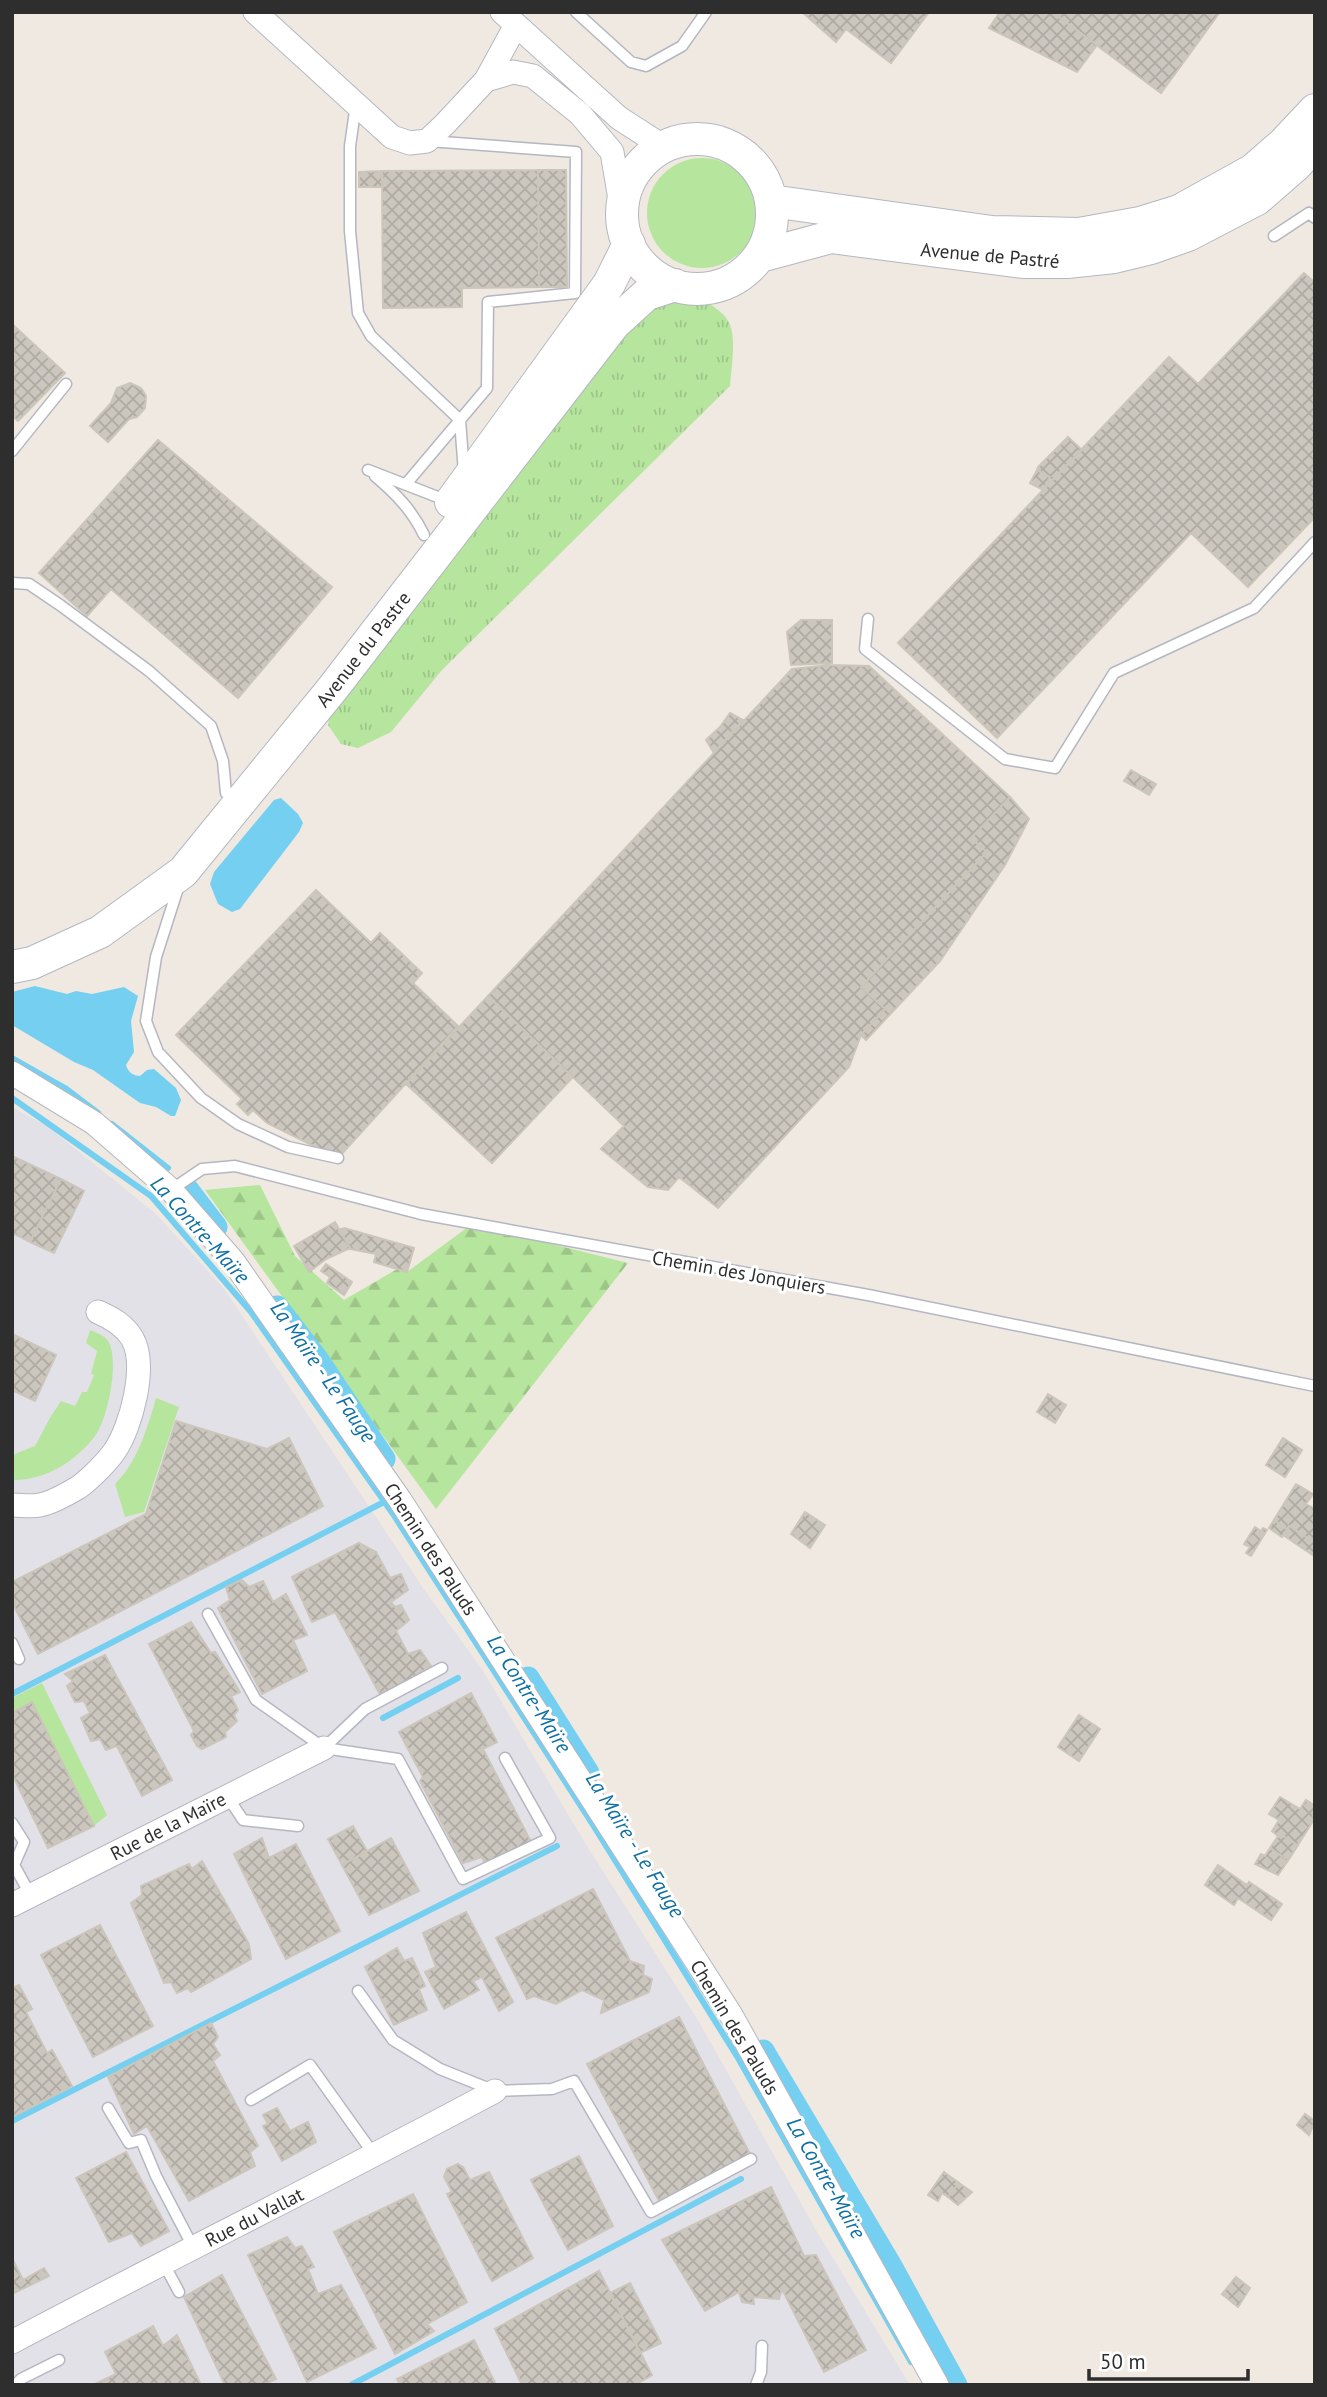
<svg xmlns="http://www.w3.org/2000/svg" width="1327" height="2397" viewBox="0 0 1327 2397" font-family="'PT Sans',sans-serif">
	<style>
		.industrial { fill: #e3e1e8 }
		.grass { fill: #b6e59e }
		.forest { fill: url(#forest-firs) }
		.park { fill: url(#park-tufts) }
		.water { fill: #75cff0 }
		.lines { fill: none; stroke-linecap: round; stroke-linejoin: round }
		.stream { stroke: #75cff0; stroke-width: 6 }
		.canal { stroke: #75cff0; stroke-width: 23 }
		.building { fill: url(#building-cross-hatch); stroke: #cbc5ba; stroke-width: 2 }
		.lane-casing { stroke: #b4b7c1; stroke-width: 13 }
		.street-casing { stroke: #b4b7c1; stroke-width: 25 }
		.secondary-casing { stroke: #b4b7c1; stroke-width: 34 }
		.lane { stroke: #fff; stroke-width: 10 }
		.street { stroke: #fff; stroke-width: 23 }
		.secondary { stroke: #fff; stroke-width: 32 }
		.labels { text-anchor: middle; stroke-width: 6; stroke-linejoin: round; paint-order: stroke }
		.street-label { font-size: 19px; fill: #2e2e2e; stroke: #fff }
		.water-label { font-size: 21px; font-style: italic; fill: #0d6fa3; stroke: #fff }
	</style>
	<defs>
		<pattern id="forest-firs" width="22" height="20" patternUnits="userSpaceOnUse" patternTransform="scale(1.75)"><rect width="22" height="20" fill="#b6e59e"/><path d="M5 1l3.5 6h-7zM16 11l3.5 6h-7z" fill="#9dc588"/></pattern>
		<pattern id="park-tufts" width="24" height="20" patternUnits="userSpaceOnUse" patternTransform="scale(1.75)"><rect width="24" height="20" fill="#b6e59e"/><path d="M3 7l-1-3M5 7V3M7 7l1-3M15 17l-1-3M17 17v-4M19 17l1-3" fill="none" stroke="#9dc588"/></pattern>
		<pattern id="building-cross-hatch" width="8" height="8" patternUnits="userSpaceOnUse" patternTransform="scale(1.75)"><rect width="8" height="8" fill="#cbc7bf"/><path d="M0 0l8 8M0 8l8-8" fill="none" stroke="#afaba4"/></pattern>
	</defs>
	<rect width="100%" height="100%" fill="#efe9e1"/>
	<path class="industrial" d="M 12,1107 L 47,1126 L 156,1214 L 225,1290 L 425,1591 L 482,1669 L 585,1843 L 699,2022 L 816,2230 L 910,2385 L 12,2385 Z"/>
	<path class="grass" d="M647 213a55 55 0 1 1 110 0a55 55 0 1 1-110 0Z
		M 90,1330 C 97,1333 104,1335 108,1341 C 120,1359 108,1419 95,1436 C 76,1461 45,1481 12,1480 L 12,1455 L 35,1446 L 51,1416 L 61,1401 L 75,1406 L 82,1392 L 87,1392 L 94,1375 L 91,1374 L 97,1351 L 86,1343 Z
		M 156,1398 L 179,1407 L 144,1512 L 125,1517 L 115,1484 C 138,1461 147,1429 156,1398 Z
		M 42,1683 L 107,1815 L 94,1826 L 32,1702 L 14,1712 L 12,1698 Z"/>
	<path class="forest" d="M 260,1185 L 295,1256 L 344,1300 L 399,1268 L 407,1272 L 472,1224 L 628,1263 L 436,1509 L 205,1190 Z"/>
	<path class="park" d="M 675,285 C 737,318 737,315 730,386 L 442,670 L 391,732 L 358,748 L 341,744 L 328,725 L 332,700 L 595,368 Z"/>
	<path class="water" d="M 281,798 L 298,814 L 303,823 L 299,832 L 240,909 L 232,912 L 218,904 L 210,884 L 214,872 L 274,800 Z
		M 35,986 L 67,994 L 76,991 L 92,994 L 124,987 L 138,996 L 131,1021 L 134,1052 L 126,1065 C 128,1072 133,1076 140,1076 L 147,1070 L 154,1069 L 176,1088 L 181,1100 L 175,1116 L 171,1116 L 156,1107 L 140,1103 L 93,1070 L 74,1062 L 12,1025 L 12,992 Z"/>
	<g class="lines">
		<path class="stream" d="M 12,1058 L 65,1088 L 98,1113
			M 12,1098 L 151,1196 L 251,1312 L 393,1514 L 593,1825 L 738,2058 L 911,2362
			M 112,1124 L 168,1168
			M 12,1694 L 384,1502
			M 383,1718 L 458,1678
			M 12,2121 L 557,1846
			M 351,2385 L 741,2179"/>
		<path class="canal" d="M 187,1189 L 216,1227
			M 277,1307 L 317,1359 L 384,1459
			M 528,1678 L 588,1773
			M 763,2051 L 892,2268 L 956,2385"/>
	</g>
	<path class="building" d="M 802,12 L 929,12 L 891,63 L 846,29 L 836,42 Z
		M 1000,12 L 1052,12 L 1097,45 L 1077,72 L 989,28 Z
		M 1052,12 L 1220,12 L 1161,93 Z
		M 538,170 L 539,287 L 462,288 L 462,307 L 383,308 L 382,171 Z
		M 538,170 L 566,170 L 567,287 L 539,287 Z
		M 382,171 L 383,187 L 359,187 L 359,172 Z
		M 1304,273 L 1315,283 L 1315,517 L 1248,587 L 1191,533 L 997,738 L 898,643 L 1169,357 L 1198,384 Z
		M 12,324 L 65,373 L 18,421 L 12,416 Z
		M 130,383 L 141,388 L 146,396 L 145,408 L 137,417 L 129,419 L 108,442 L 90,426 L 111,403 L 117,388 Z
		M 1068,437 L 1082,450 L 1043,490 L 1050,477 L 1037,470 L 1038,467 Z
		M 158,440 L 332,587 L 238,698 L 111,589 L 87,616 L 39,573 Z
		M 1037,470 L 1050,477 L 1043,490 L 1030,483 Z
		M 801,620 L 832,620 L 832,663 L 791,665 L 787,632 Z
		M 830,665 L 869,666 L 1010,797 L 971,838 L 987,852 L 861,987 L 885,1009 L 861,1035 L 849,1067 L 718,1208 L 679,1177 L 668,1190 L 648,1187 L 601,1149 L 624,1126 L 488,996 L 792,669 Z
		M 730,713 L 743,720 L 714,753 L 706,740 L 720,727 Z
		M 1131,770 L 1143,777 L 1137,788 L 1124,781 Z
		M 1143,777 L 1156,784 L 1149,795 L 1137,788 Z
		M 1010,797 L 1029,819 L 1005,865 L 940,961 L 866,1040 L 861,1035 L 885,1009 L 861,987 L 987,852 L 971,838 Z
		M 316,890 L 371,943 L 380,933 L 422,973 L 413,983 L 458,1026 L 338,1158 L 267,1123 L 253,1110 L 248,1115 L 237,1104 L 242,1099 L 176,1035 Z
		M 488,996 L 573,1077 L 492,1163 L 406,1084 Z
		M 12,1156 L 61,1179 L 30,1242 L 12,1233 Z
		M 61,1179 L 84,1191 L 54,1253 L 30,1242 Z
		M 335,1222 L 350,1248 L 326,1259 L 309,1272 L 294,1246 Z
		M 344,1228 L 414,1248 L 407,1272 L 374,1262 L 376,1254 L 351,1249 L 339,1230 Z
		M 326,1264 L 352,1282 L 344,1295 L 327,1283 L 330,1277 L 321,1271 Z
		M 12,1334 L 56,1355 L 35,1401 L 12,1390 Z
		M 1048,1394 L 1066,1405 L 1055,1423 L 1037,1412 Z
		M 176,1421 L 267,1449 L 289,1438 L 323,1506 L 38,1654 L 12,1602 L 12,1582 L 146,1514 Z
		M 1283,1438 L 1302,1450 L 1285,1477 L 1266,1465 Z
		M 1296,1484 L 1313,1494 L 1306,1504 L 1315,1509 L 1315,1543 L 1289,1526 L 1287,1529 L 1274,1520 Z
		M 805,1512 L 825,1525 L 810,1548 L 791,1534 Z
		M 1274,1520 L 1287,1529 L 1289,1526 L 1315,1543 L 1314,1556 L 1283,1535 L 1282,1537 L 1269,1528 Z
		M 1255,1527 L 1261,1531 L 1263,1528 L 1267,1530 L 1251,1556 L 1246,1553 L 1250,1547 L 1244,1544 Z
		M 359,1543 L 376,1552 L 390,1578 L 401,1574 L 408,1590 L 391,1602 L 395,1607 L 401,1605 L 409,1620 L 396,1631 L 408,1654 L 420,1650 L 431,1666 L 382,1698 L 335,1612 L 312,1622 L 292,1577 Z
		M 242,1580 L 249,1587 L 263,1581 L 273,1602 L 286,1594 L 307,1635 L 293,1640 L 307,1671 L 262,1694 L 218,1608 L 230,1600 L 226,1587 Z
		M 191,1622 L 211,1653 L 215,1652 L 240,1692 L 231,1696 L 238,1710 L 234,1715 L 237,1721 L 225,1732 L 226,1737 L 202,1749 L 197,1746 L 191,1735 L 194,1731 L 149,1644 Z
		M 105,1655 L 172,1780 L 142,1796 L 117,1746 L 106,1750 L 100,1739 L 91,1741 L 81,1718 L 90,1713 L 84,1701 L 75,1702 L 67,1686 L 73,1681 L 65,1674 Z
		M 471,1693 L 497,1742 L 483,1749 L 531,1842 L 485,1864 L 482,1857 L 463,1863 L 420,1781 L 423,1777 L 399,1732 Z
		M 32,1702 L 94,1826 L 48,1848 L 12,1774 L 12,1713 Z
		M 1079,1715 L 1100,1729 L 1079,1761 L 1058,1747 Z
		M 1280,1797 L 1300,1809 L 1306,1800 L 1315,1806 L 1313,1816 L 1315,1818 L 1298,1845 L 1281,1835 L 1279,1837 L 1272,1831 L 1279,1820 L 1269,1814 Z
		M 353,1826 L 367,1851 L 342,1865 L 328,1839 Z
		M 1281,1835 L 1298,1845 L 1287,1862 L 1284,1860 L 1285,1858 L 1270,1848 L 1278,1836 Z
		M 262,1838 L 269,1858 L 296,1844 L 340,1931 L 286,1959 L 234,1854 Z
		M 391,1838 L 419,1891 L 369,1915 L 342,1865 Z
		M 1270,1848 L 1285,1858 L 1284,1860 L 1287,1862 L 1278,1875 L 1255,1864 L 1261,1854 L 1265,1856 Z
		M 202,1861 L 249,1944 L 251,1959 L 191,1992 L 188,1988 L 177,1993 L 171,1982 L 164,1983 L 131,1903 L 142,1895 L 141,1886 L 189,1864 L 192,1869 Z
		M 1218,1865 L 1247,1885 L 1249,1882 L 1282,1904 L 1271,1920 L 1238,1898 L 1234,1905 L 1205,1885 Z
		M 593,1889 L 630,1961 L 644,1966 L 643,1975 L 652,1979 L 649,1992 L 601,2013 L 604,2000 L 582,1990 L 556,2004 L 534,1996 L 527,1999 L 496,1938 Z
		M 466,1912 L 513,2002 L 499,2011 L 482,1977 L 473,1981 L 479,1990 L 444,2009 L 425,1972 L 436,1967 L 423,1933 Z
		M 100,1925 L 153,2026 L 93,2057 L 41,1955 Z
		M 397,1948 L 404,1961 L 412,1958 L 425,1986 L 419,1989 L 427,2010 L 394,2025 L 365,1967 Z
		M 19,1985 L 32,2009 L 26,2012 L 47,2053 L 52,2050 L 72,2086 L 12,2117 L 12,1988 Z
		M 679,2017 L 750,2154 L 659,2201 L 587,2064 Z
		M 211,2023 L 218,2037 L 213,2044 L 220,2055 L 213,2061 L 258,2146 L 250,2152 L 255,2166 L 189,2201 L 147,2126 L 134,2134 L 108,2077 Z
		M 277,2108 L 290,2131 L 308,2122 L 316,2142 L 282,2161 L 263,2126 L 268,2124 L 263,2115 Z
		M 1305,2114 L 1315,2121 L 1309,2135 L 1297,2125 Z
		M 126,2152 L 169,2231 L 141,2246 L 132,2233 L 109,2242 L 76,2178 Z
		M 579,2156 L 613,2226 L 568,2250 L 531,2180 Z
		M 458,2164 L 463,2167 L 470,2180 L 489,2172 L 533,2258 L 492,2281 L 447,2194 L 452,2192 L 444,2177 L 447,2169 Z
		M 944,2172 L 959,2183 L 948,2197 L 942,2193 L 938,2201 L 928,2195 Z
		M 959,2183 L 972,2192 L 958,2205 L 948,2197 Z
		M 771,2187 L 804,2256 L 816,2255 L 866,2350 L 824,2372 L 782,2289 L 779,2299 L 753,2297 L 754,2304 L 742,2302 L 739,2292 L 705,2311 L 662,2240 Z
		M 413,2194 L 467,2302 L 427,2324 L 434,2331 L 395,2354 L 334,2232 Z
		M 287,2237 L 295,2248 L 302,2246 L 314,2267 L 308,2269 L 318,2294 L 341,2285 L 376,2348 L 307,2382 L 248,2255 Z
		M 12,2258 L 23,2280 L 44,2268 L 49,2276 L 12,2294 Z
		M 599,2271 L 652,2375 L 635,2385 L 522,2385 L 495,2329 Z
		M 222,2275 L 276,2379 L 263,2385 L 225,2385 L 184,2297 Z
		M 1236,2277 L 1250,2288 L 1238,2307 L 1222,2294 Z
		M 630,2283 L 661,2343 L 640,2353 L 610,2293 Z
		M 153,2326 L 163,2346 L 177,2335 L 201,2385 L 93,2385 L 116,2374 L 105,2352 Z
		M 474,2340 L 496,2385 L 400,2385 L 397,2379 Z"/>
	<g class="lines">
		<g class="lane-casing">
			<path id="lane" d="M 576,12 L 631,62 L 646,66 L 682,46 L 706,12
				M 356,104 L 350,146 L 350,231 L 358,313 L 371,336 L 460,420 L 487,388 L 488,302 L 575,293 L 576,152 L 429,141
				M 1274,236 L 1309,213 L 1315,218
				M 460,420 L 464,473
				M 12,451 L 66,384
				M 368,470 L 448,501
				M 375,476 C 396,494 412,510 424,535
				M 406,484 L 460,420
				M 12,583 L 29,584 L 60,605 L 149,671 L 211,726 L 223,761 L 226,793
				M 868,619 L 865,649 L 1005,759 L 1055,768 L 1114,673 L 1254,608 L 1315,542
				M 179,885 L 156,957 L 146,1021 L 158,1052 L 201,1098 L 238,1124 L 288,1147 L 338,1158
				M 171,1190 L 202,1169 L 235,1166 L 421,1214 L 868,1295 L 1315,1386
				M 208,1614 L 256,1700 L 324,1748 L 398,1759 L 463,1879 L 550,1838 L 505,1758
				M 12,1643 L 19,1659
				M 324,1748 L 365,1709 L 442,1668
				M 227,1796 L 243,1820 L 298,1826
				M 12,1823 L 24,1842 L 14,1865 L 31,1896
				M 358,1991 L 393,2040 L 440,2069 L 495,2091 L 552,2089 L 574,2081 L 651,2212 L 751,2159
				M 251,2100 L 310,2065 L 375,2156
				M 108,2108 L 129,2143 L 141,2140 L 156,2176 L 193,2247
				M 163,2262 L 179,2292
				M 15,2385 L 21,2379 L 59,2360
				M 756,2385 L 761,2372 L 762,2346"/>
		</g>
		<g class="street-casing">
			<path id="street" d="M 255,12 L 392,137 L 410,143 L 427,141 L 445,124 L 486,80 L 513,72 L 533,76 L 580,114 L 612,152 L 622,211
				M 502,12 L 619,118 L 664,147
				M 486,80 L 516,25
				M 12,1073 L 94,1123 L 171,1190 L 233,1261 L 400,1500 L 731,2015 L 937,2385
				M 12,1505 C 21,1505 31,1507 40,1505 C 51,1503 69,1493 79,1487 C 90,1479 106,1463 114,1452 C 131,1428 148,1365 132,1338 C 124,1325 112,1318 98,1312
				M 12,1905 L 324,1748
				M 12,2342 C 172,2257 335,2177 495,2091"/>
		</g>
		<g class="secondary-casing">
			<path id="secondary" d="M622 214a75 75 0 1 1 150 0a75 75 0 1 1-150 0Z
				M 771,201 L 992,232 L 1079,234 L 1140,223 L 1179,211 L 1253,170 L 1284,143 L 1315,110
				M 760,256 L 831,237 L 1023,262 L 1067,262 L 1114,257 L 1151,248 L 1188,235 L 1257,199 L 1295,166 L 1315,145
				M 451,502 L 609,284 L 629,244
				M 12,967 L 32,963 L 100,932 L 183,872 L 333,688 L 614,324 L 647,294 L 675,285"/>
		</g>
		<use href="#lane" class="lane"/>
		<use href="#street" class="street"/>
		<use href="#secondary" class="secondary"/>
	</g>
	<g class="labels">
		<g class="street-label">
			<text transform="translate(990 255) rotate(5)" y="7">Avenue de Pastré</text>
			<text transform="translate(363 649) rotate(-52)" y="7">Avenue du Pastre</text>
			<text transform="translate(739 1272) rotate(10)" y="7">Chemin des Jonquiers</text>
			<text transform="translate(431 1549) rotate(57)" y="7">Chemin des Paluds</text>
			<text transform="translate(168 1826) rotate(-27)" y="7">Rue de la Maïre</text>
			<text transform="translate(735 2027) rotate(59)" y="7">Chemin des Paluds</text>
			<text transform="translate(254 2217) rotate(-27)" y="7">Rue du Vallat</text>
		</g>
		<g class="water-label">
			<text transform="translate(200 1230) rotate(48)" y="7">La Contre-Maïre</text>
			<text transform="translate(323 1372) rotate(55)" y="7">La Maïre - Le Fauge</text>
			<text transform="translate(529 1694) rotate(57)" y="7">La Contre-Maïre</text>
			<text transform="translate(635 1845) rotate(58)" y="7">La Maïre - Le Fauge</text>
			<text transform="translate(826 2178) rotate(60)" y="7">La Contre-Maïre</text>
		</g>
	</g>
	<rect width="1327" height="2397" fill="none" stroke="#2e2e2e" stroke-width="28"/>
	<path d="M1089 2369v10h159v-10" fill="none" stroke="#2e2e2e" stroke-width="3.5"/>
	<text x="1100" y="2369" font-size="21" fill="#2e2e2e" stroke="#ffffff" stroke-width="5" paint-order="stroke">50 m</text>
</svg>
